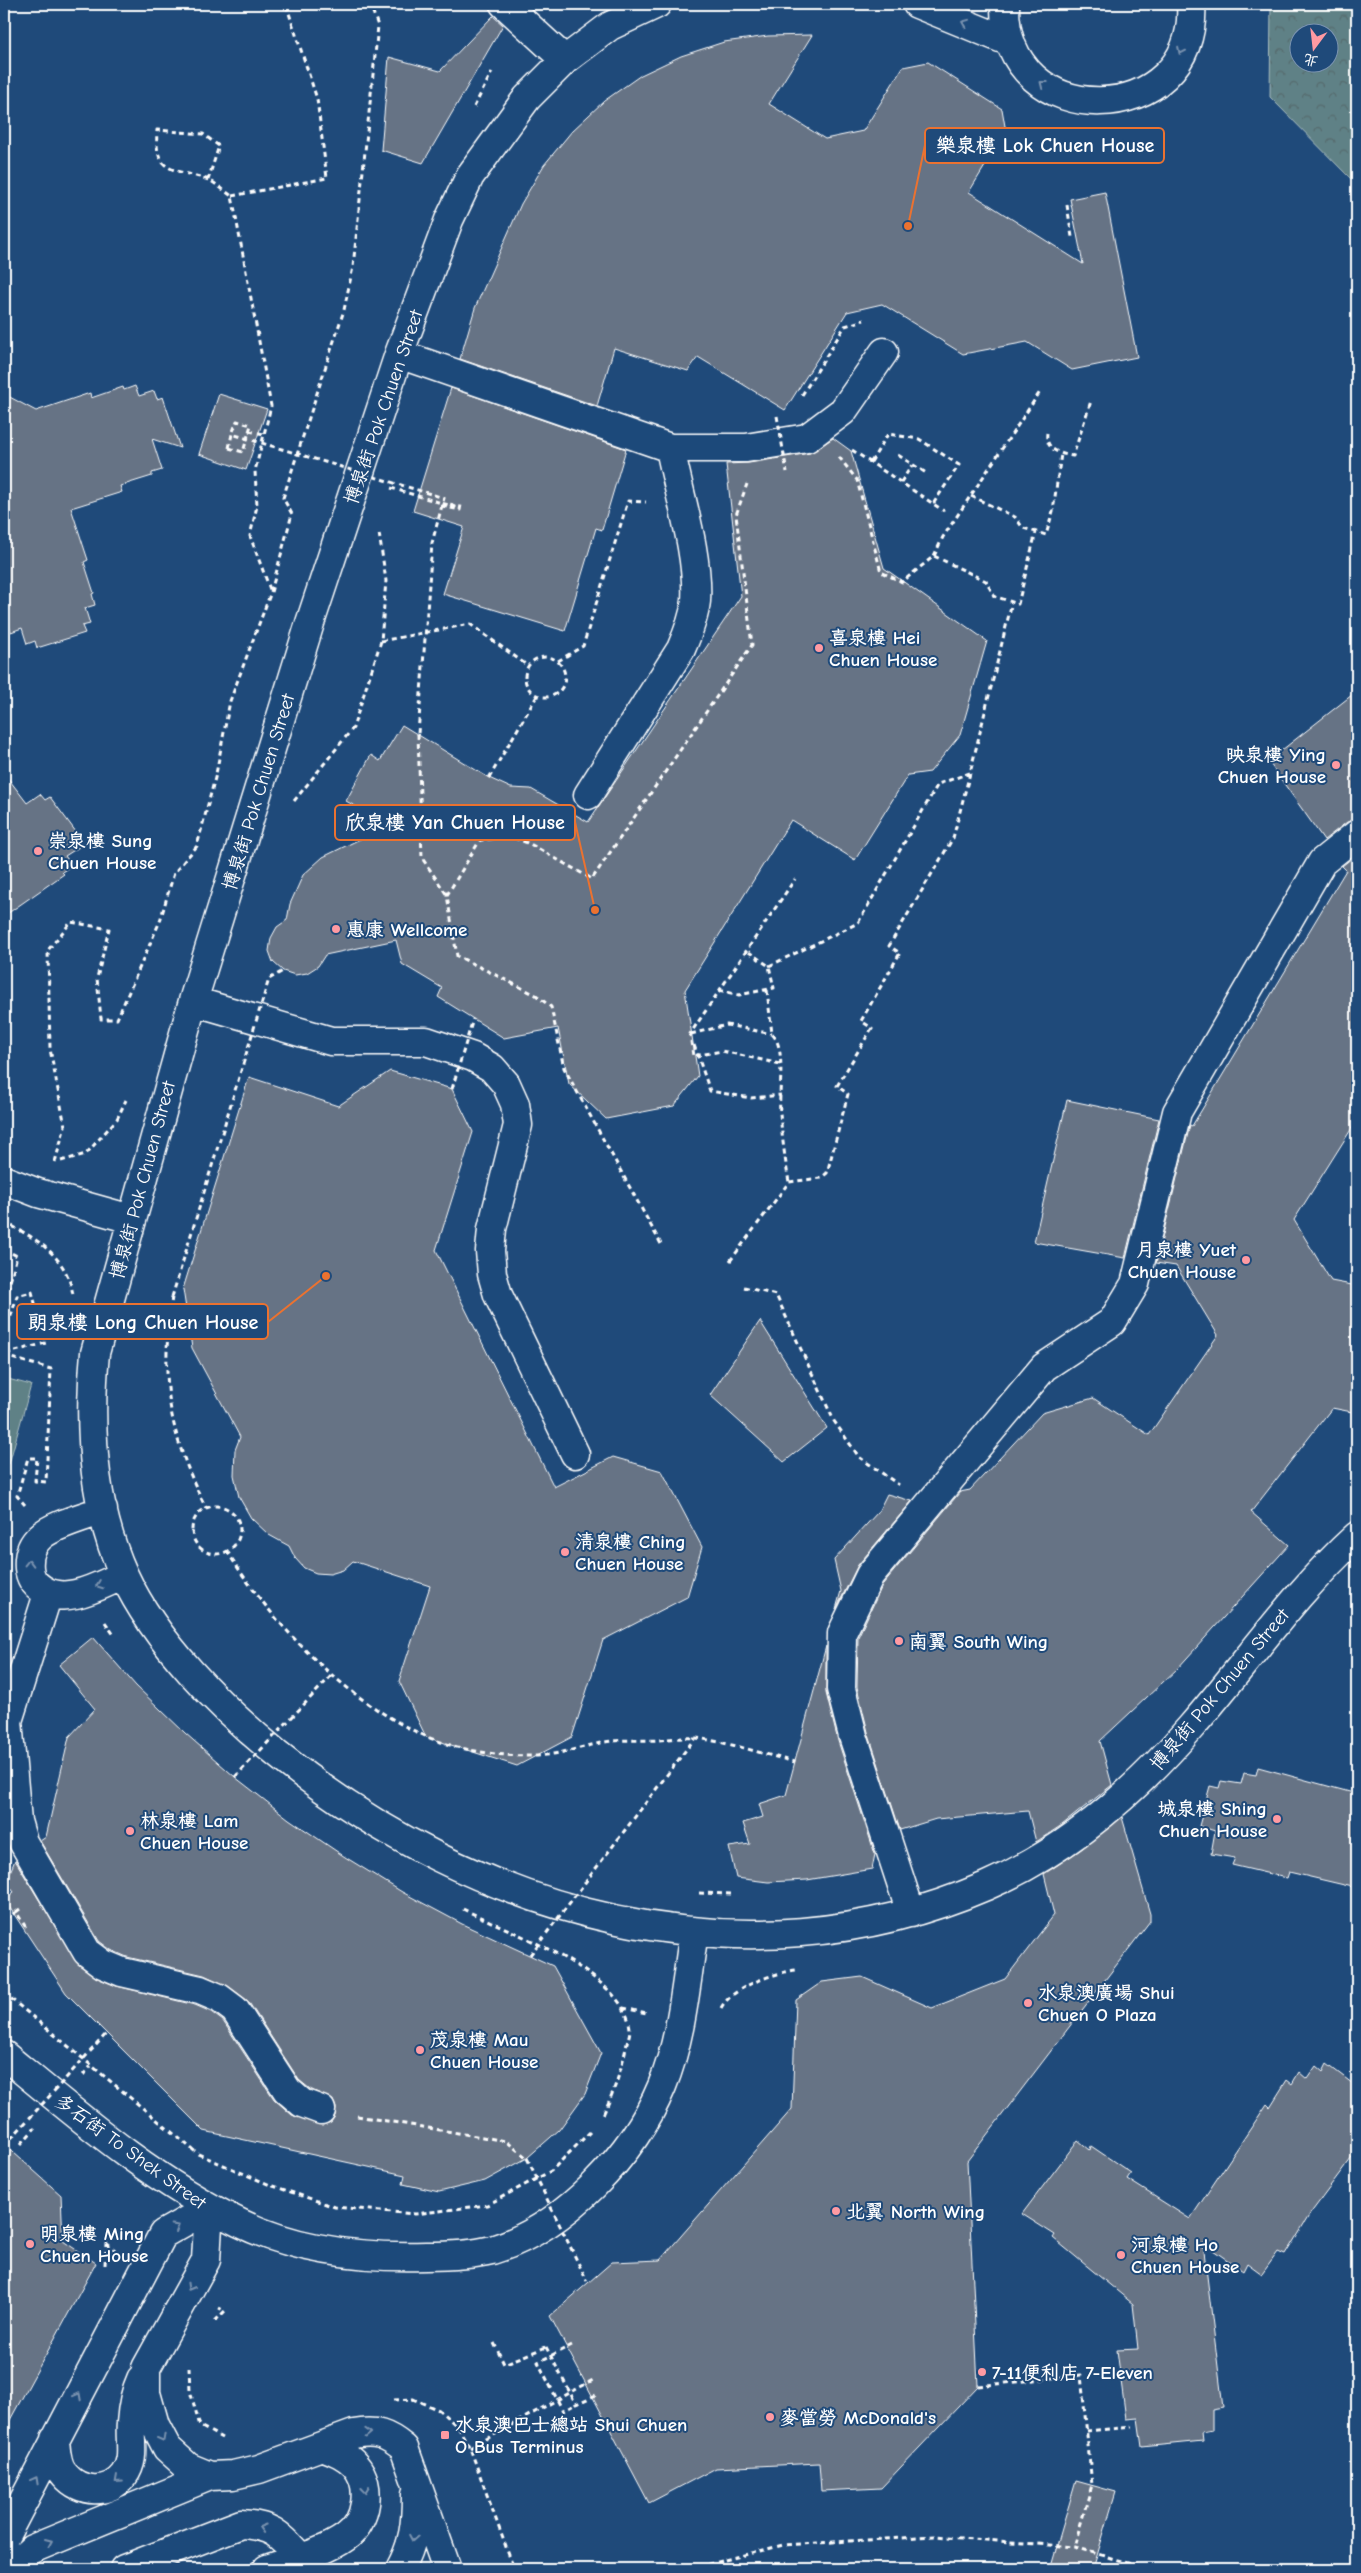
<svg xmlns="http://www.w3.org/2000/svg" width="1361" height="2573" viewBox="0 0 1361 2573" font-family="'Comic Neue','LXGW WenKai TC',sans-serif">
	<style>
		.grass { fill: #5e8186; stroke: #aec0c2 }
		.forest { fill: url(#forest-crowns); stroke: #aec0c2; fill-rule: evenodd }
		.building { fill: #667385; stroke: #fff }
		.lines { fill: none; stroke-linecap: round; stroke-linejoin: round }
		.minor-casing { stroke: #fff; stroke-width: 31 }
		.path { stroke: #fff; stroke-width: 3; stroke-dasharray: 5 4; stroke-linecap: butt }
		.minor { stroke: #1f4a7a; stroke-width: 28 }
		.path-bridge { stroke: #fff; stroke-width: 3; stroke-dasharray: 5 4; stroke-linecap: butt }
		.oneway { stroke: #7992af }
		.poi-dot { fill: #ff9aa2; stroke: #1f4a7a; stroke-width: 2 }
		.labels { text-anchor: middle; stroke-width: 4; stroke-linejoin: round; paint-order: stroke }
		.street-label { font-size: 19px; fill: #fff; stroke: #1f4a7a }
		.poi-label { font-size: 19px; font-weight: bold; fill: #fff; stroke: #1f4a7a; text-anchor: start }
		.leader { fill: none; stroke: #eb7230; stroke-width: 2 }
		.callout-dot { fill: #eb7230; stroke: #1f4a7a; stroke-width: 2 }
		.callout { fill: #1f4a7a; stroke: #eb7230; stroke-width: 2 }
		.callout-label { font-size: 20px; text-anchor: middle; font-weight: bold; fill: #fff }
	</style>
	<defs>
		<pattern id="forest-crowns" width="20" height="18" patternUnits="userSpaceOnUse" patternTransform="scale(1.25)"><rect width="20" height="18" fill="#5e8186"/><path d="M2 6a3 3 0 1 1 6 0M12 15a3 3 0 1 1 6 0" fill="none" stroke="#56696c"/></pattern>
	</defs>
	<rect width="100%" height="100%" fill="#1f4a7a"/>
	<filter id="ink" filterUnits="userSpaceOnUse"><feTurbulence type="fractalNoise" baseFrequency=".02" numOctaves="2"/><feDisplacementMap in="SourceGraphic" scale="10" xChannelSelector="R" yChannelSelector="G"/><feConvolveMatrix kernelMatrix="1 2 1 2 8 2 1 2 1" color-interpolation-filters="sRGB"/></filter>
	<g filter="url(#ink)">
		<path class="grass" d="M 4,1378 L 31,1385 L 9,1464 L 4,1463 Z"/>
		<path class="forest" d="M 1271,4 L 1357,4 L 1357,185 L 1270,97 ZM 1298,32 L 1328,32 L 1328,62 L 1298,62 Z"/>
		<path class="building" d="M 493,16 L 503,25 L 423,163 L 381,150 L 389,57 L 440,71 Z
			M 812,35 L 769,104 L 825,139 L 863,131 L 903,67 L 928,62 L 1002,109 L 1006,132 L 969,192 L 1083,264 L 1070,199 L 1105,192 L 1137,357 L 1072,370 L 1027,342 L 963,354 L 882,304 L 847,312 L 785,410 L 698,357 L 688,371 L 614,348 L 597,406 L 460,359 L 475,308 L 521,204 L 544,165 L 572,131 L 604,101 L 641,75 L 681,56 L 724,42 L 768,36 Z
			M 135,386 L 139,396 L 154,391 L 157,399 L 163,397 L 180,448 L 152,439 L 162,470 L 152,473 L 152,476 L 120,486 L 122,492 L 71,508 L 88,560 L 84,562 L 94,593 L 92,594 L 95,605 L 85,608 L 90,624 L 82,626 L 85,633 L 37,648 L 35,641 L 27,644 L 22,628 L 11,632 L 4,610 L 4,394 L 36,411 L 90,393 L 91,398 L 123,387 L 124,390 Z
			M 451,388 L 626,449 L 602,530 L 596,528 L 565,631 L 443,594 L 464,527 L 413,511 Z
			M 219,394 L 267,409 L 246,470 L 199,454 Z
			M 833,438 L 851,451 L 884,568 L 987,641 L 960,735 L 930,772 L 908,775 L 855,860 L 791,820 L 685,990 L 698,1076 L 674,1106 L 606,1119 L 569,1084 L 558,1028 L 504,1038 L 438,997 L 442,988 L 402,964 L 396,940 L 325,955 L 318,966 L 307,973 L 295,975 L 283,971 L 273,962 L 269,951 L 271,938 L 277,927 L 287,920 L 290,904 L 303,875 L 323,857 L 389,825 L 346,801 L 371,755 L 380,761 L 402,725 L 489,778 L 511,788 L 531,789 L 588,822 L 741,596 L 726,464 L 749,463 L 810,453 Z
			M 1357,691 L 1357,819 L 1347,822 L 1324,840 L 1268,761 Z
			M 4,773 L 27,803 L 40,794 L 45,800 L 50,797 L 79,836 L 74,840 L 79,847 L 65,856 L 72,865 L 62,872 L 64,874 L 4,916 Z
			M 1357,854 L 1357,1120 L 1294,1220 L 1331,1281 L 1357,1286 L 1357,1413 L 1332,1408 L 1251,1512 L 1289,1545 L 1177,1669 L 1100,1741 L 1112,1785 L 1062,1825 L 1036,1842 L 1028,1811 L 936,1819 L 900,1830 L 868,1732 L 857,1687 L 858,1637 L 883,1584 L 960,1492 L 970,1490 L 1042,1413 L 1093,1398 L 1149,1435 L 1218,1335 L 1176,1266 L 1156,1263 L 1190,1125 L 1192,1126 L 1346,870 L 1342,866 Z
			M 390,1071 L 452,1089 L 473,1132 L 436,1250 L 554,1487 L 613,1457 L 662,1471 L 702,1547 L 687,1597 L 603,1640 L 572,1737 L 517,1766 L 426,1737 L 399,1681 L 430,1586 L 353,1561 L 343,1570 L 330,1574 L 316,1573 L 304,1568 L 295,1558 L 289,1546 L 269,1535 L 251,1518 L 239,1497 L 234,1475 L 235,1450 L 240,1437 L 192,1348 L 183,1289 L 249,1077 L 338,1106 Z
			M 1067,1100 L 1159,1119 L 1125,1258 L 1034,1242 Z
			M 760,1321 L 827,1428 L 784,1462 L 710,1395 Z
			M 887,1494 L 912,1501 L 858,1565 L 836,1609 L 841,1591 L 834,1560 L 878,1512 Z
			M 93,1637 L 136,1686 L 185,1733 L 235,1777 L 289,1819 L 345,1857 L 402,1892 L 462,1924 L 553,1966 L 601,2053 L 585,2094 L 559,2130 L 527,2158 L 485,2181 L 439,2192 L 403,2184 L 405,2175 L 204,2131 L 66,1993 L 4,1899 L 14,1892 L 6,1882 L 15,1860 L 78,1964 L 97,1978 L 116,1986 L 195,2005 L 211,2012 L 223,2021 L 274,2099 L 292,2115 L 323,2125 L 331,2122 L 335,2116 L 336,2108 L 333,2100 L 310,2089 L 299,2080 L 248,2001 L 228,1986 L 204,1975 L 127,1957 L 111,1950 L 99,1941 L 40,1841 L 46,1837 L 69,1737 L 95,1709 L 59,1665 Z
			M 826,1646 L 826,1693 L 838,1741 L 875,1854 L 872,1869 L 807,1880 L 768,1882 L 736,1878 L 729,1847 L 750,1844 L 743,1823 L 763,1817 L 759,1804 L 786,1795 Z
			M 1258,1767 L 1357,1794 L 1357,1888 L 1289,1872 L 1287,1878 L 1232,1865 L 1235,1858 L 1211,1854 L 1215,1831 L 1199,1826 L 1210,1786 L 1219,1788 L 1221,1781 L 1241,1784 L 1244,1773 L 1256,1775 Z
			M 1122,1817 L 1150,1914 L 1150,1921 L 967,2161 L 978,2386 L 881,2488 L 821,2491 L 819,2463 L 716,2468 L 649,2503 L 550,2316 L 612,2262 L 660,2260 L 792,2109 L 796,2000 L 822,1982 L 862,1977 L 932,2008 L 1005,1979 L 1054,1915 L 1044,1874 L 1080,1850 Z
			M 1327,2064 L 1357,2087 L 1357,2151 L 1310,2214 L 1285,2255 L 1278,2252 L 1262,2274 L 1247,2263 L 1243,2271 L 1203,2243 L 1223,2408 L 1212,2410 L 1212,2430 L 1202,2432 L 1203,2441 L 1142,2447 L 1138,2418 L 1126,2419 L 1117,2350 L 1138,2349 L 1133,2304 L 1053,2238 L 1055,2235 L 1022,2214 L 1078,2140 L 1090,2150 L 1091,2146 L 1131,2173 L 1127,2179 L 1190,2219 L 1267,2104 L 1270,2107 L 1287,2080 L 1292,2084 L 1299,2072 L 1307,2079 L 1316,2066 L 1323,2072 Z
			M 4,2144 L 61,2195 L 63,2241 L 96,2263 L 4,2431 Z
			M 1076,2481 L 1116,2492 L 1093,2569 L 1050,2569 Z"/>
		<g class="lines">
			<g class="minor-casing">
				<path id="minor" d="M 504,4 L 565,60
					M 657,4 L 610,26 L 565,60 L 527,98 L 470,176 L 449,220 L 399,354 L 310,623 L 193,1001 L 95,1353 C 88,1428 92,1505 124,1575 C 155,1642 220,1707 276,1753 C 475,1914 743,1991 986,1886 C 1065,1852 1135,1792 1191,1727 C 1247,1663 1294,1593 1357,1536
					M 917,4 L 1010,42
					M 1005,4 C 1002,137 1200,130 1191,4
					M 399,354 L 670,448 L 746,448 L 807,438 L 843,411 L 884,352
					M 588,795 L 681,649 C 688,633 694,618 696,601 C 699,555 679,494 670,448
					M 193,1001 L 331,1041 L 426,1041 L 473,1057 L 492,1068 L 506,1084 L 515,1104 L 518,1125 L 492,1229 L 490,1251 L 492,1274 L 498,1295 L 575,1454
					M 4,1180 L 38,1193 L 131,1219
					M 103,1510 C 87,1516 52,1525 40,1537 C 31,1545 28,1556 29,1568 C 30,1578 34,1584 42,1589 C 66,1606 100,1585 124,1575
					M 48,1594 L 8,1721 L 17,1821 L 23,1842 L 87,1952 L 103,1964 L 122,1972 L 200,1990 L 219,1998 L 235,2010 L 287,2090 L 302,2103 L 321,2110
					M 911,1913 L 853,1736 L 841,1689 L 842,1633 L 870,1575 L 1044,1367 L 1112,1322 L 1135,1284 L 1177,1112 L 1322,862 L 1357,834
					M 4,2055 C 78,2116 153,2181 240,2223 C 298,2251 362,2258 426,2256 C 447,2256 471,2255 492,2250 C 565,2228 634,2154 662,2086 C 682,2038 686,1982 694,1932
					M 209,2208 L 206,2260 L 146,2368 L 146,2393 L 155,2425 L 167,2448 L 188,2467 L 210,2476 L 233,2475 L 259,2469 L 354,2434 C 376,2430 387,2434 404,2448 L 447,2569
					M 55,2439 C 56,2451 56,2466 65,2475 C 80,2493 109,2495 124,2475 C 136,2459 129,2441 131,2423 C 132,2408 135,2392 141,2379
					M 4,2538 L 163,2234 L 209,2208
					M 10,2569 L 32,2549 L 210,2476
					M 124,2569 L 241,2524 C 273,2526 278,2533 300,2557
					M 267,2569 C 292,2560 324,2553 346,2537 C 367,2522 373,2485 355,2465 C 346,2455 335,2451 322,2446
					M 400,2569 C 414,2543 416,2524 416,2494"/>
			</g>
			<path class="path" d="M 811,4 L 811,7
				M 474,107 L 492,72
				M 208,180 L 219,146 L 203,134 L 157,130 C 154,175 174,168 206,179 C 215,182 224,191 232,196 L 271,406 L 255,471 L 257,506 L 250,536 L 271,592
				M 232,196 L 327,178 L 317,99 L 286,4
				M 1067,205 L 1072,237
				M 802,395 L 845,326 L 864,320
				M 249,431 L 264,434
				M 1047,433 C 1045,449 1059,454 1073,456 L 1091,401
				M 229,448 L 243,452 L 251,425 L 237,421 L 232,434
				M 852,450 L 944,511
				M 898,455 L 926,473
				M 839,457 L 857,480 L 881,572 L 902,582 L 934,556 L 986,581 L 994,596 L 1018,604 L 1036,532
				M 871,462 L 888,434 L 919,439 L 959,465 L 933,504
				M 901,482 L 912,465
				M 391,488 L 455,507 L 456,505
				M 971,496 L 1015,517 L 1023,528 L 1046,535 L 1053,511 L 1061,454
				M 442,506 L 460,510 L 461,505
				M 934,556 L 943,537 L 1040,392
				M 381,641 L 470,624 L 528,666
				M525 677a20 20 0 1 1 40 0a20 20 0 1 1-40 0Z
				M 558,661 L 583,646 L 628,501 L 646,502
				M 418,734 L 422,858 L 447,895
				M 489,778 L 537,696
				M 294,801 L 353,728 L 381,641 L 386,581 L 379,533
				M 769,966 L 858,923 L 938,784 L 970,773 L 1012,602
				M 719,990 L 739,995 L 774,988 L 769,966 L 746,950
				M 767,990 L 772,1034 C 787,1048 778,1092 780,1113 C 782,1136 785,1160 789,1182
				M 691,1034 L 727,1025 L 772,1034
				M 694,1045 L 710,1091 L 751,1098 L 781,1095
				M 780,1064 L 722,1051 L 693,1056 L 690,1034 L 795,879
				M 61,1161 L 86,1154 L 117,1119 L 126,1100
				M 55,1162 L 65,1126 L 50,1049 L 48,950 L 71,922 L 109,929 L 97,978 L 101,1019 L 117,1019 L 160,921 L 174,873 L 197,846 L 216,774 L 230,701 L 271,592 L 292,514 L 283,498 L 344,310 L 353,267 L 378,26 L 370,4
				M 4,1222 C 36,1238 67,1256 73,1295
				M 661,1244 L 564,1068 L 551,1007 L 536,995 L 457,956 L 447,895 L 480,840 L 512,837 L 530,844 L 592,879 L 752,645 L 736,515 L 747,484
				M 4,1249 L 17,1256 L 4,1304
				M 730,1261 L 789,1182 L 821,1178 L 827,1173 L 848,1094 L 837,1086 L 872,1028 L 861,1021 L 900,953 L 889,946 L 953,838 L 970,773
				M 744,1287 L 776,1295 L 834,1421 L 859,1457 L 899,1485
				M 172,1297 C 160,1382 168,1432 206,1508
				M 4,1317 L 10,1319 L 17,1296 L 32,1292 L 46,1343 L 4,1354
				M 4,1356 L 51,1369 L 46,1482 L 35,1481 L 37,1458 L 28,1458 L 17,1496 L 25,1505
				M192 1530a24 24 0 1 1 48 0a24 24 0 1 1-48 0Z
				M 227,1551 C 272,1624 345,1700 423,1735 C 456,1750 495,1756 531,1756 C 557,1756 580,1747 605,1742 C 622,1739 641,1741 658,1740 C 670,1739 684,1737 696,1738 C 728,1742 763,1754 795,1762
				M 105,1622 L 114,1635
				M 699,1893 L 733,1894
				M 20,1909 L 16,1912 L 25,1926 L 29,1923
				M 463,1909 C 506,1930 626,1974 630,2029 C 630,2035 627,2042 626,2048 C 620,2074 614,2091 603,2115
				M 5,1919 L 16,1912
				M 4,1993 L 198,2154 L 270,2185 L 335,2207 L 415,2214 L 487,2205 L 551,2171 L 590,2132
				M 623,2008 L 647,2013
				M 721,2008 C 732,1987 774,1973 796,1970
				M 83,2075 L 91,2066
				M 357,2116 L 506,2141 L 527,2158
				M 21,2144 L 35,2128
				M 106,2243 L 115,2250
				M 105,2265 L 106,2244
				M 215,2321 L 225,2311 L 219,2308
				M 494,2343 L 504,2364 L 546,2347
				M 189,2367 L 190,2391 L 200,2426 L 222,2438
				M 978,2386 L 1081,2375 L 1092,2485 L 1074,2547
				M 394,2400 L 413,2399 L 439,2410 L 458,2427 L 470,2448 L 514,2569
				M 1086,2431 L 1132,2427
				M 470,2448 L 593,2380
				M 690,2569 L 783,2545 L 935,2536 L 1074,2547 L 1148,2569"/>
			<use href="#minor" class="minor"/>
			<path class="path-bridge" d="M 777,416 L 787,472
				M 229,448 L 232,434 L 444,498 L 432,543 L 418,734
				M 451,507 L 452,503
				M 452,1089 L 473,1019
				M 172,1297 L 269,979 L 283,971
				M 235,1777 L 333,1674
				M 530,1955 L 695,1738
				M 5,2145 L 107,2033
				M 527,2158 L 587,2281
				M 572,2345 L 538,2362 L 563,2411 L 576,2404
				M 546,2347 L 576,2404 L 596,2395"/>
		</g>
		<defs><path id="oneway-chevron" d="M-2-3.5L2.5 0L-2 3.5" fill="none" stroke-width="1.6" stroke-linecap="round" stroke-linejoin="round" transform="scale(1.25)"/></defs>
		<g class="oneway">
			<use href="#oneway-chevron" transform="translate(965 23) rotate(-158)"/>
			<use href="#oneway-chevron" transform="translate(1181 51) rotate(116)"/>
			<use href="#oneway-chevron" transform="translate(1043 84) rotate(-142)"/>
			<use href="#oneway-chevron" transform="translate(29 1563) rotate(-89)"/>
			<use href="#oneway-chevron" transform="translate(99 1585) rotate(159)"/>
			<use href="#oneway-chevron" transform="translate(176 2227) rotate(-30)"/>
			<use href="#oneway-chevron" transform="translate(190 2287) rotate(120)"/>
			<use href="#oneway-chevron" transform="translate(78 2396) rotate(-62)"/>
			<use href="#oneway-chevron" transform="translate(368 2433) rotate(-2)"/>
			<use href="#oneway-chevron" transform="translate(162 2438) rotate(61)"/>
			<use href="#oneway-chevron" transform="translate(35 2480) rotate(-61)"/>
			<use href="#oneway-chevron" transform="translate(118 2480) rotate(138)"/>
			<use href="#oneway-chevron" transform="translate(365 2490) rotate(83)"/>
			<use href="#oneway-chevron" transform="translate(262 2528) rotate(-163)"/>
			<use href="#oneway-chevron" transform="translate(413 2538) rotate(100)"/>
			<use href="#oneway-chevron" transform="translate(49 2542) rotate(-23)"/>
		</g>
	</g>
	<g class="poi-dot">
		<circle cx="819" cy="648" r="5"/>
		<circle cx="1336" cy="765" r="5"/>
		<circle cx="38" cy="851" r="5"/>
		<circle cx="336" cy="929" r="5"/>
		<circle cx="1246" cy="1260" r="5"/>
		<circle cx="565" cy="1552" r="5"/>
		<circle cx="899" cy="1641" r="5"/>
		<circle cx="1277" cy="1819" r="5"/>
		<circle cx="130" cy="1831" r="5"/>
		<circle cx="1028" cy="2003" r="5"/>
		<circle cx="420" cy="2050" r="5"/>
		<circle cx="836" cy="2211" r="5"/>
		<circle cx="30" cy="2244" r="5"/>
		<circle cx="1121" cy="2255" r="5"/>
		<circle cx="982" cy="2372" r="5"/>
		<circle cx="770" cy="2417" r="5"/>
		<rect x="440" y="2430" width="10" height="10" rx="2.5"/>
	</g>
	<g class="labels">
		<g class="street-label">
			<text transform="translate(383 407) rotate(-71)" y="7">博泉街 Pok Chuen Street</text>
			<text transform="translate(258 792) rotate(-73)" y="7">博泉街 Pok Chuen Street</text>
			<text transform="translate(142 1180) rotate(-75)" y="7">博泉街 Pok Chuen Street</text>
			<text transform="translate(1219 1689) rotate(-50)" y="7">博泉街 Pok Chuen Street</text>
			<text transform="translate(131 2151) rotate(36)" y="7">多石街 To Shek Street</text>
		</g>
		<g class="poi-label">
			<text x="829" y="644">喜泉樓 Hei<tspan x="829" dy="22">Chuen House</tspan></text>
			<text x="1326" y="761" text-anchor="end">映泉樓 Ying<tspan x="1326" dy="22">Chuen House</tspan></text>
			<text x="48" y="847">崇泉樓 Sung<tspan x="48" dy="22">Chuen House</tspan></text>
			<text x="346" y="936">惠康 Wellcome</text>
			<text x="1236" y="1256" text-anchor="end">月泉樓 Yuet<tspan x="1236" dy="22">Chuen House</tspan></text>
			<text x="575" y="1548">清泉樓 Ching<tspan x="575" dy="22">Chuen House</tspan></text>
			<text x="909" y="1648">南翼 South Wing</text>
			<text x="1267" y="1815" text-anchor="end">城泉樓 Shing<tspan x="1267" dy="22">Chuen House</tspan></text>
			<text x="140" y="1827">林泉樓 Lam<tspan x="140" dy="22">Chuen House</tspan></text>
			<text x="1038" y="1999">水泉澳廣場 Shui<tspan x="1038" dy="22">Chuen O Plaza</tspan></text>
			<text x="430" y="2046">茂泉樓 Mau<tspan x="430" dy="22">Chuen House</tspan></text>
			<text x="846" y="2218">北翼 North Wing</text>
			<text x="40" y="2240">明泉樓 Ming<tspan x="40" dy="22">Chuen House</tspan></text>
			<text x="1131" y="2251">河泉樓 Ho<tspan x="1131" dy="22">Chuen House</tspan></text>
			<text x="992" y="2379">7-11便利店 7-Eleven</text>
			<text x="780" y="2424">麥當勞 McDonald's</text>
			<text x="455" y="2431">水泉澳巴士總站 Shui Chuen<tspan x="455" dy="22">O Bus Terminus</tspan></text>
		</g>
	</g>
	<path class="leader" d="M908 226L925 145M595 910L575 822M326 1276L268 1322"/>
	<g class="callout-dot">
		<circle cx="908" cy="226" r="5"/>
		<circle cx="595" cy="910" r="5"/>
		<circle cx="326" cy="1276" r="5"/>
	</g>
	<g class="callout">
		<rect x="925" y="128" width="239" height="35" rx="5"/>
		<rect x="335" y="805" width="240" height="35" rx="5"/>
		<rect x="17" y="1304" width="251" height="35" rx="5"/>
	</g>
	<g class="callout-label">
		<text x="1045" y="152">樂泉樓 Lok Chuen House</text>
		<text x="455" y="829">欣泉樓 Yan Chuen House</text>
		<text x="143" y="1329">朗泉樓 Long Chuen House</text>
	</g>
	<rect width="1361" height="2573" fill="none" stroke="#1f4a7a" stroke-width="20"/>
	<rect x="10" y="10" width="1341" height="2553" fill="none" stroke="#fff" stroke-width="2" filter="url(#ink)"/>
	<g transform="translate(1314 48) rotate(195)"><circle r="24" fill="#1f4a7a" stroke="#7992af"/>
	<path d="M0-4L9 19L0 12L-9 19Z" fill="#ff9aa2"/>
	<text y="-8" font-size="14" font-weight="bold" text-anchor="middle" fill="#ffffff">北</text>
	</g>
</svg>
